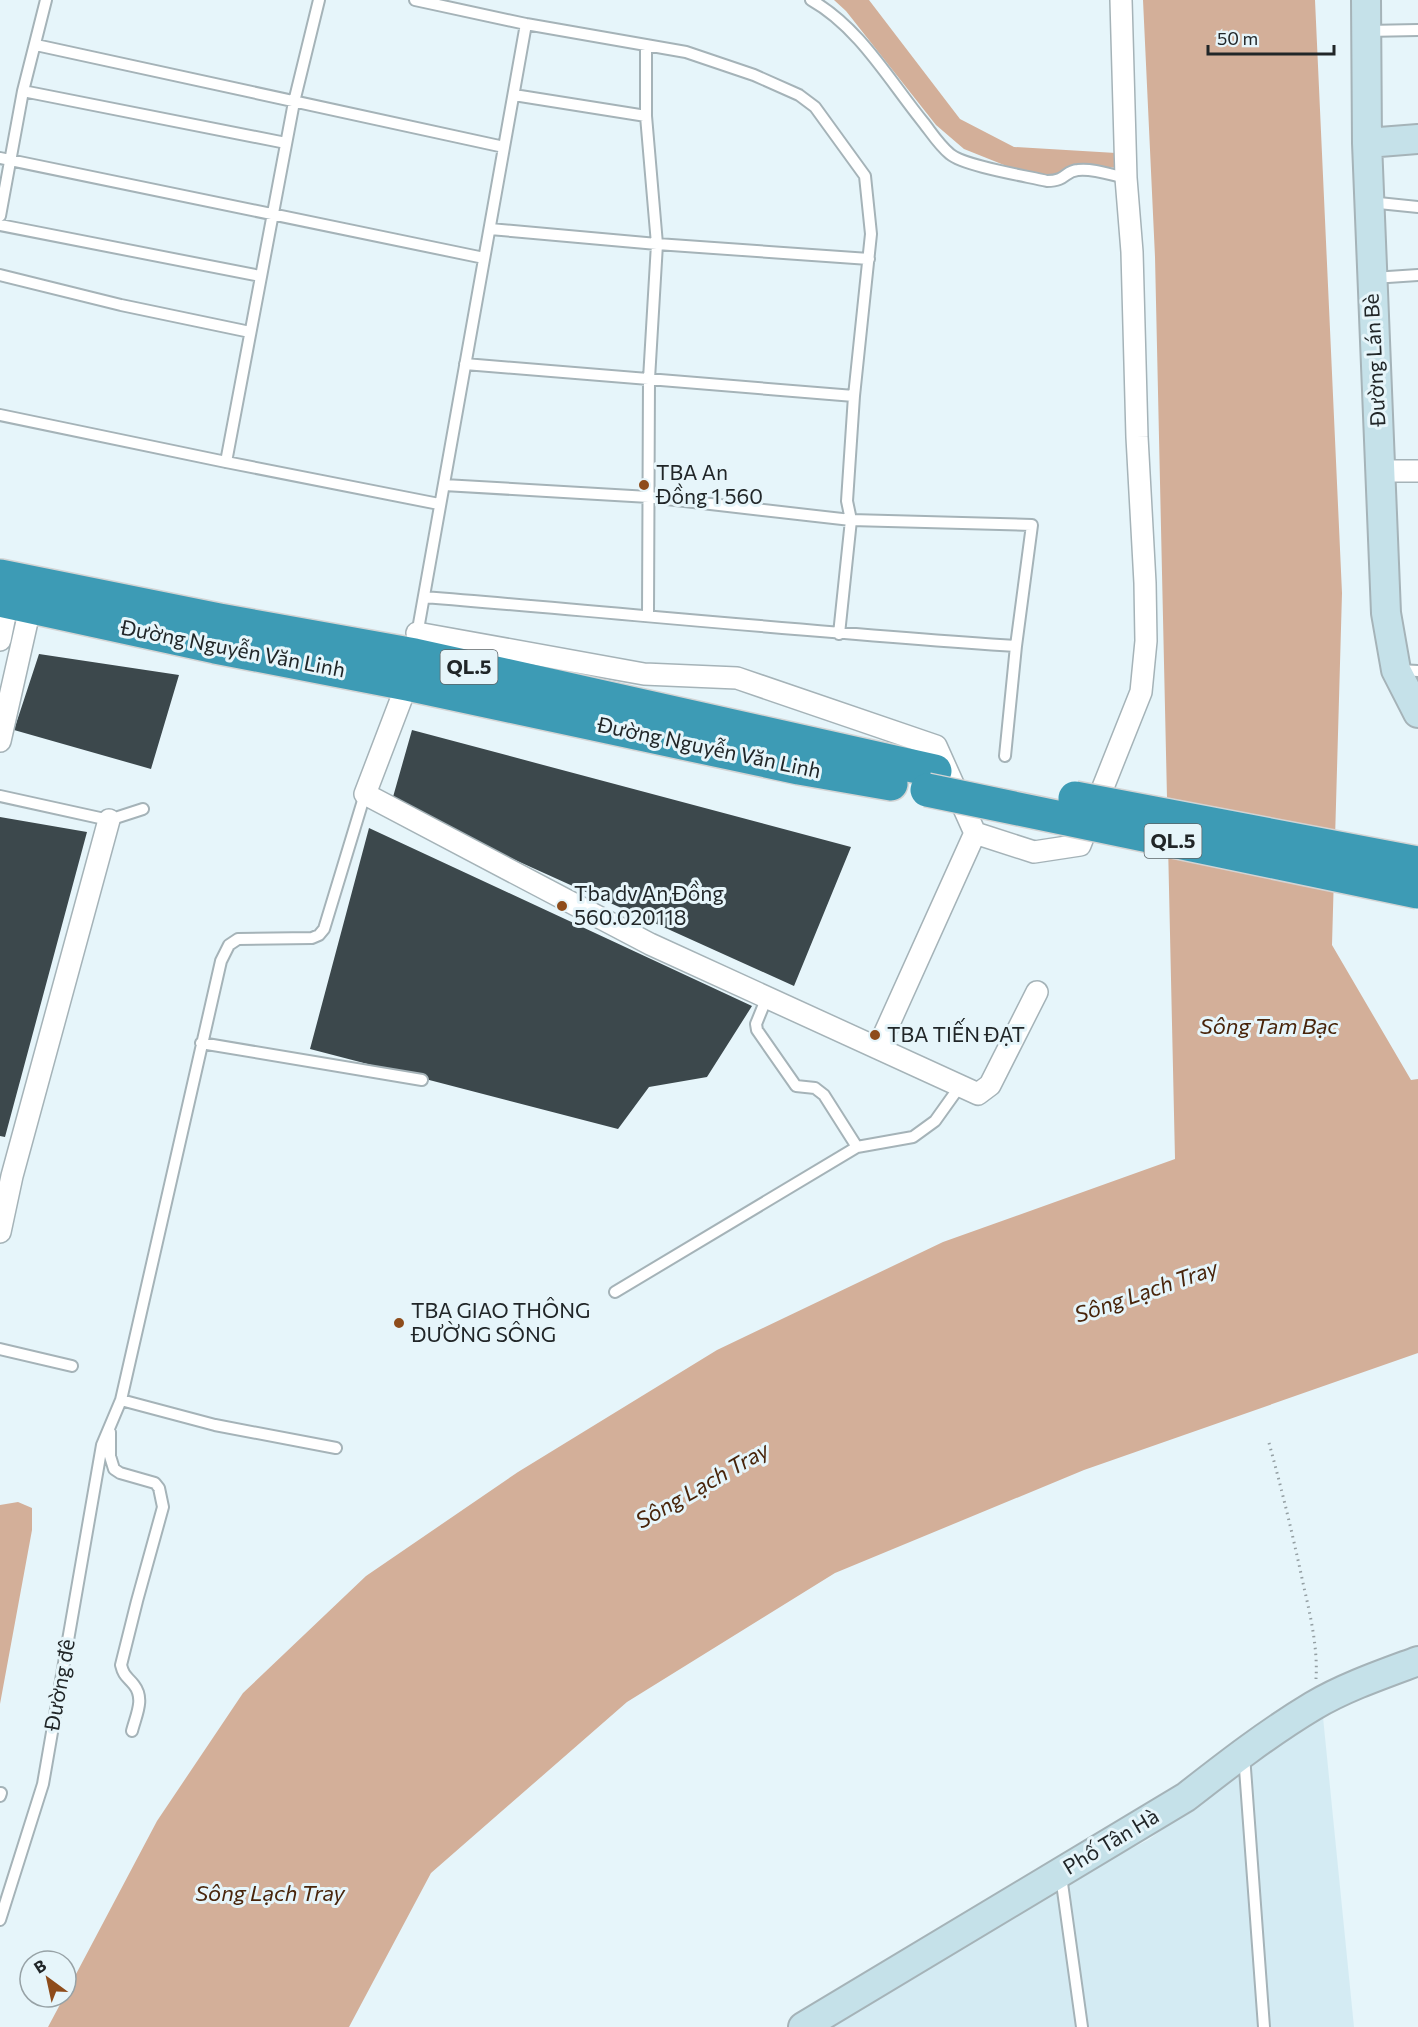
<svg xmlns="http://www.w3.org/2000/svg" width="1418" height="2027" viewBox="0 0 1418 2027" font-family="Commissioner,sans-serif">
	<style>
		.built { fill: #d4ebf3 }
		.water { fill: #d3af99 }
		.building { fill: #3c484c }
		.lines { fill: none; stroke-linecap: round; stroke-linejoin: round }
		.lane-casing { stroke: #a5b3b8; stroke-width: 14 }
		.street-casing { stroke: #a5b3b8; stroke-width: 24 }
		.secondary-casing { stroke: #a5b3b8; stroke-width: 32 }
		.highway-casing { stroke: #d3d4d4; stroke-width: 36 }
		.path { stroke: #949fa3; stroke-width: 3; stroke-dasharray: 1.5 4.5; stroke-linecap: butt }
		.lane { stroke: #fff; stroke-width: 10 }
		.street { stroke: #fff; stroke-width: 21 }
		.secondary { stroke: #c5e1e9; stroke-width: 28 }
		.highway { stroke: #3d9bb5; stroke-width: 33 }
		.highway-bridge-casing { stroke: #d3d4d4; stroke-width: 36; stroke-linecap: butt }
		.highway-bridge { stroke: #3d9bb5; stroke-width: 33 }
		.poi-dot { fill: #8e4c1b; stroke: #e6f5fa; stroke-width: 2 }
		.labels { text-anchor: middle; stroke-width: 6; stroke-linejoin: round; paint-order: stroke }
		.shield { fill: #e6f5fa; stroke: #5c6467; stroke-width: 1.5 }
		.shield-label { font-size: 20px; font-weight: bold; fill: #212628 }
		.street-label { font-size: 21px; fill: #212628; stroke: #e6f5fa }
		.poi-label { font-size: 21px; fill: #212628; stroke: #e6f5fa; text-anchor: start }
		.water-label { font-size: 22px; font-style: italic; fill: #48240a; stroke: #e6f5fa }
	</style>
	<rect width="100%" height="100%" fill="#e6f5fa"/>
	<path class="built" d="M 1323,1717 L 1354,2027 L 829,2027 L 1081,1874 L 1148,1840 L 1258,1759 Z"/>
	<path class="water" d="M 834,0 L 869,0 L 960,119 L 1014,147 L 1116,153 L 1117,168 L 1075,164 L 1054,176 L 1014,169 L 964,149 L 936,125 L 846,11 Z
		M 1143,0 L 1315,0 L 1342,593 L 1332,945 L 1411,1080 L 1418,1079 L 1418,1353 L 1084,1470 L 835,1573 L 627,1702 L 431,1873 L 349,2027 L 48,2027 L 64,1997 L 66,1997 L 66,1993 L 157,1821 L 243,1693 L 366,1576 L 518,1472 L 717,1350 L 943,1242 L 1175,1159 L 1155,257 Z
		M 18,1502 L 32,1508 L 32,1530 L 0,1704 L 0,1505 Z"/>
	<path class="building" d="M 39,654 L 179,675 L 151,769 L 14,730 Z
		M 412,730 L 851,847 L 794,986 L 391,804 Z
		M 0,817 L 87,832 L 5,1137 L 0,1136 Z
		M 369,828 L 752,1006 L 707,1077 L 649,1087 L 618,1129 L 310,1049 Z"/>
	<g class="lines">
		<g class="lane-casing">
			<path id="lane" d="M 415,0 L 526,24 L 686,52 L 754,75 L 799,95 L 815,107 L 865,176 L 871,234 L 854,396 L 847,501 L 851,520 L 839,634
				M 811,0 C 859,27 889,80 923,122 C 931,132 939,145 950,154 C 964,166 1026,176 1047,181 C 1067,181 1064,171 1078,170 C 1092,168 1112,175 1126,178
				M 1366,31 L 1418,30
				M 36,45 L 504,147
				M 646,45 L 646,116 L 657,244 L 649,379 L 648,615
				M 23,91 L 286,143
				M 514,95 L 646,116
				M 0,158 L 484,258
				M 1369,202 L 1418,207
				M 0,216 L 23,91 L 46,0
				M 0,225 L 260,276
				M 490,229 L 657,244 L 869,259
				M 0,275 L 121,305 L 250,332
				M 1373,278 L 1418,275
				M 465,364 L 854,396
				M 0,415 L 226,462 L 439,504
				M 226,462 L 294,102 L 319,0
				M 444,485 L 649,497 L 851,520 L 1032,525 L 1016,646 L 1005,756
				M 424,597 C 621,613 819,633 1016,646
				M 417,635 L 526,24
				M 1399,670 L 1418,671
				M 0,796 L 109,820 L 143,809
				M 767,997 L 756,1024 L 757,1030 L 796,1086 L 815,1088 L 824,1095 L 857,1147
				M 201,1043 L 422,1080
				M 615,1292 L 857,1147 L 913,1137 L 935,1121 L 960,1086
				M 0,1349 L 72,1366
				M 121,1400 L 215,1425 L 336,1448
				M 110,1432 L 110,1456 L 114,1469 L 120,1473 L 155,1483 L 159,1488 L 163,1507 L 137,1601 L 121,1665 C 124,1677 127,1676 134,1685 C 145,1699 136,1715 132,1731
				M 1244,1755 L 1264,2027
				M 0,1796 L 1,1793
				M 1061,1876 L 1082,2027
				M 0,1920 L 43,1784 L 102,1445 L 121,1400 L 221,961 L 229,945 L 238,939 L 312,938 L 319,935 L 324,929 L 365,794"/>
		</g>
		<g class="street-casing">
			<path id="street" d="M 1380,471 L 1418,471
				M 417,633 L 644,674 L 737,678 L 936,746 L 975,833 L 1034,852 L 1080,845 L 1141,692 L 1146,641 L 1145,583 L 1137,437 L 1132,252 L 1126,178 L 1121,0
				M 0,640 L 10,591
				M 407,684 L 365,794 L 650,944 L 978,1094 L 990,1085 L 1037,992
				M 0,741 L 33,595
				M 878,1048 L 975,833
				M 0,1232 L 12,1176 L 109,820"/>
		</g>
		<g class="secondary-casing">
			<path id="secondary" d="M 1366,0 L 1367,143 L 1386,613 L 1396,670 L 1418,713
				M 1367,143 L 1418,139
				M 803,2027 L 1186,1797 C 1227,1765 1268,1733 1313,1706 C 1345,1687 1383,1674 1418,1661"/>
		</g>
		<g class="highway-casing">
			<path id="highway" d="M 0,576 L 219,620 L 415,655 L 935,771
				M 0,600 L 215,647 L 407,684 L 799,768 L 891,784"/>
		</g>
		<path class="path" d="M 1269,1443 C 1282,1490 1293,1536 1303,1583 C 1310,1614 1318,1647 1316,1679"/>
		<use href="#lane" class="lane"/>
		<use href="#street" class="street"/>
		<use href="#secondary" class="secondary"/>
		<use href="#highway" class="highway"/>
		<g class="highway-bridge-casing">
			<path id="highway-bridge" d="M 927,790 L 1418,892
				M 1075,798 L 1418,863"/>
		</g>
		<use href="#highway-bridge" class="highway-bridge"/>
	</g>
	<g class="poi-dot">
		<circle cx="644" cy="485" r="6"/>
		<circle cx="562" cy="906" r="6"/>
		<circle cx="875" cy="1035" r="6"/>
		<circle cx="399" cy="1323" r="6"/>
	</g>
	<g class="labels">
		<g class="shield">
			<rect x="440.5" y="650" width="57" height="34" rx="4.5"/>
			<rect x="1144.5" y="824" width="57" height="34" rx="4.5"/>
		</g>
		<g class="shield-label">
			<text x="469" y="674">QL.5</text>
			<text x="1173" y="848">QL.5</text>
		</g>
		<g class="street-label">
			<text transform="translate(1375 360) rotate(-93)" y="7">Đường Lán Bè</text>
			<text transform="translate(233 649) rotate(11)" y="7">Đường Nguyễn Văn Linh</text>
			<text transform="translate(709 748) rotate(12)" y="7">Đường Nguyễn Văn Linh</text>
			<text transform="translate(60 1685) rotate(-80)" y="7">Đường đê</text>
			<text transform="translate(1111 1842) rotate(-31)" y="7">Phố Tân Hà</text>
		</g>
		<g class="poi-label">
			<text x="656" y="480">TBA An<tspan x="656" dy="24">Đồng 1 560</tspan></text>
			<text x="574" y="901">Tba dv An Đồng<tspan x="574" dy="24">560.020118</tspan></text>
			<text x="887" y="1042">TBA TIẾN ĐẠT</text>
			<text x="411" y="1318">TBA GIAO THÔNG<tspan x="411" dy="24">ĐƯỜNG SÔNG</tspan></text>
		</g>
		<g class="water-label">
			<text x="1269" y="1034">Sông Tam Bạc</text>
			<text transform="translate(1146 1291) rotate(-19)" y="8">Sông Lạch Tray</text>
			<text transform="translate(702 1485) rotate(-30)" y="8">Sông Lạch Tray</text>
			<text x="270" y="1901">Sông Lạch Tray</text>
		</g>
	</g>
	<g transform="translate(48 1979) rotate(327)"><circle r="28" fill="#e6f5fa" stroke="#97a2a6" stroke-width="1.5"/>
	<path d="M0-4.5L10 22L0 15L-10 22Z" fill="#8e4c1b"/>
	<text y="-9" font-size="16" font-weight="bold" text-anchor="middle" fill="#212628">B</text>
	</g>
	<path d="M1208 45v9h126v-9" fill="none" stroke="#212628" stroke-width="3"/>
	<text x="1217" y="45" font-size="18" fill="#212628" stroke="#e6f5fa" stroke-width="4.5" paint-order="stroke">50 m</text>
</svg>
